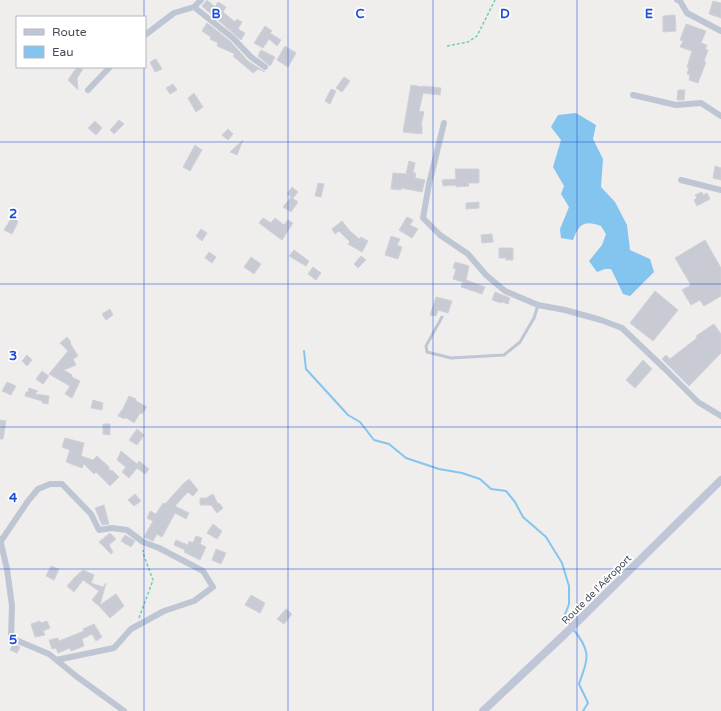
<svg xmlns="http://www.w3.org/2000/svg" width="721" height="711" viewBox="0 0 721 711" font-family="'Varela Round',sans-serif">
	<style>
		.water { fill: #84c5ef }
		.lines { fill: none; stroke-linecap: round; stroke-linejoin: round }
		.stream { stroke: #84c5ef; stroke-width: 2 }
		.building { fill: #c8cbd3; stroke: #d0d1d9 }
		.path { stroke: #6fcfb2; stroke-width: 1.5; stroke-dasharray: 3 2; stroke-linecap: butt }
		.lane { stroke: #bfc6d3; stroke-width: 3 }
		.street { stroke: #bfc6d3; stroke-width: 6 }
		.secondary { stroke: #bec6d7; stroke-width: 8 }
		.grid { fill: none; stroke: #1d4ed8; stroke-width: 1; stroke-opacity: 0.55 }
		.labels { text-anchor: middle; stroke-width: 3.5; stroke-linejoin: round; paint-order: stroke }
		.street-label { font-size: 10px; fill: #444c5b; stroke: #fff }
		.grid-label { font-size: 13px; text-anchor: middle; font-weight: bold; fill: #1d4ed8; stroke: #fff; stroke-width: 3.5; stroke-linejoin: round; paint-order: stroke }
	</style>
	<rect width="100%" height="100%" fill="#f0eded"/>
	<path class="water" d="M 576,113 L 596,125 L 593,139 L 603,159 L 601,187 L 615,202 L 627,225 L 630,250 L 650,259 L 654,272 L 630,296 L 623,294 L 615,277 L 611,269 L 605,269 L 597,272 L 589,261 L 602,245 L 606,234 L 601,226 C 584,220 579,224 573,240 L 561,238 L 560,229 L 569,207 L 561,194 L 564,186 L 553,167 L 561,140 L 551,127 L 558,115 Z"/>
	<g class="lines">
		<path class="stream" d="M 304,351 L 306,369 L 348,415 L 360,422 L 374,440 L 389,444 L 406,458 L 439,469 L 462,473 L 480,479 L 491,489 L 506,491 L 515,502 L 523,517 L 546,537 L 562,563 L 569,586 L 569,604 L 564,617 L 570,625
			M 573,629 C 592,652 588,658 579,684 L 588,703 L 583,711"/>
	</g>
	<path class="building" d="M 207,0 L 215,7 L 218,2 L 226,7 L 223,12 L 235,22 L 237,19 L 242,22 L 238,29 L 245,33 L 241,40 L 202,6 Z
		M 713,1 L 721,3 L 721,18 L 709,14 Z
		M 675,15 L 676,31 L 663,32 L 663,16 Z
		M 207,23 L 230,41 L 248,61 L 265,72 L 258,69 L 253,73 L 233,56 L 235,54 L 217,46 L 218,43 L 210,39 L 211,37 L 202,31 Z
		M 686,24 L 706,31 L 701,43 L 707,45 L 705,49 L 708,50 L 704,61 L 706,62 L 698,83 L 689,80 L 690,75 L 687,74 L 689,68 L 687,67 L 692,51 L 680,47 L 683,41 L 680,40 Z
		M 265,26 L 272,31 L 270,33 L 281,40 L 277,46 L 269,39 L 263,48 L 254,43 Z
		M 285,46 L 296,53 L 288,67 L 277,60 Z
		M 261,50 L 275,57 L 270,66 L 258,56 Z
		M 156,59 L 162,69 L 155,72 L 150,62 Z
		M 77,67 L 83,69 L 77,78 L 78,90 L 68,80 Z
		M 344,77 L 350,81 L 342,92 L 336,88 Z
		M 173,84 L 177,90 L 170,94 L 166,88 Z
		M 411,85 L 423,87 L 423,86 L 441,88 L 440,95 L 423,93 L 419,111 L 424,112 L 421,125 L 422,125 L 422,134 L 403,132 Z
		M 331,89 L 336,91 L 330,104 L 325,101 Z
		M 678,90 L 685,90 L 684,100 L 677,100 Z
		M 194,93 L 203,107 L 196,112 L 188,98 Z
		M 119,120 L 124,124 L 114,134 L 110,130 Z
		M 95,121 L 102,128 L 96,135 L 88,128 Z
		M 228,129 L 233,134 L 228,140 L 222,135 Z
		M 243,140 L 237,155 L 230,152 Z
		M 195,145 L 202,150 L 190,171 L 183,167 Z
		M 409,161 L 415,163 L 413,173 L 416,173 L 415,178 L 425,180 L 422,192 L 401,188 L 401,190 L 391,189 L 393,173 L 406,174 Z
		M 715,166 L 721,168 L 721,180 L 713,178 Z
		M 455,169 L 479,169 L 479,183 L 468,183 L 469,186 L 456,187 L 456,185 L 443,186 L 442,180 L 456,179 Z
		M 318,183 L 324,184 L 321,197 L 315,196 Z
		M 292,187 L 298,192 L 293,198 L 287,194 Z
		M 702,192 L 703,195 L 707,193 L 710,199 L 697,206 L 694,200 L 697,198 L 695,195 Z
		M 291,197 L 298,202 L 291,212 L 283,207 Z
		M 479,202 L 479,208 L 466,209 L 466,203 Z
		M 15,217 L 18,222 L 12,234 L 4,230 L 10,220 Z
		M 407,217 L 413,220 L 410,225 L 418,229 L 412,238 L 399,230 Z
		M 263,218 L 271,223 L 275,218 L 284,225 L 288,220 L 293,223 L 282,240 L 259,223 Z
		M 342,221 L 349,230 L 359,239 L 361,237 L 368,241 L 362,252 L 348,244 L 350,242 L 339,231 L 335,234 L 332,229 Z
		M 201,229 L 207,233 L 202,241 L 196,236 Z
		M 492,234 L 493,242 L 482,243 L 481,235 Z
		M 391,236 L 400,239 L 397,245 L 402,247 L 398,259 L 385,255 Z
		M 705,240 L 721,268 L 721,296 L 704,306 L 700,300 L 691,305 L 682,290 L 691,285 L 675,258 Z
		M 499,248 L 513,248 L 513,260 L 506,260 L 506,258 L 499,258 Z
		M 294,250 L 309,261 L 306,266 L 289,256 Z
		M 209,252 L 216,257 L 212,263 L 205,258 Z
		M 361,256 L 366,260 L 358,268 L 354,264 Z
		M 251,257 L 261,264 L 254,274 L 244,267 Z
		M 455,262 L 469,266 L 466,280 L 485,287 L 482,294 L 461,287 L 463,282 L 453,279 L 456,269 L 453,268 Z
		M 313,267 L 321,273 L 316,280 L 308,274 Z
		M 655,291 L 678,310 L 653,341 L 630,323 Z
		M 495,292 L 510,298 L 508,304 L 502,302 L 501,303 L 492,300 Z
		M 436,297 L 452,301 L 448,313 L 438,310 L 436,316 L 430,315 Z
		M 110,309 L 113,315 L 106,320 L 102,314 Z
		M 714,324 L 721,334 L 721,353 L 689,386 L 662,359 L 666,355 L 670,359 L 697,338 L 696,336 Z
		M 67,337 L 71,342 L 70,343 L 78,356 L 73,359 L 76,365 L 64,370 L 72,375 L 72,377 L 80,381 L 72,398 L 65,394 L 70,386 L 49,374 L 68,351 L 60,343 Z
		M 27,355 L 32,360 L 27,366 L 22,361 Z
		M 643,360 L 652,369 L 635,388 L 626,380 Z
		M 42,371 L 49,376 L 43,384 L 36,379 Z
		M 7,382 L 16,386 L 11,395 L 2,391 Z
		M 29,388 L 38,391 L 35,394 L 49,396 L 48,404 L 42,403 L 42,401 L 25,396 L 26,392 L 28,392 Z
		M 129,396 L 136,399 L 136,401 L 147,407 L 142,414 L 140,413 L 134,423 L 125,417 L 125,419 L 118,416 L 121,411 L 122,411 Z
		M 93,400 L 103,403 L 102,410 L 91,408 Z
		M 0,420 L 6,421 L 3,439 L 0,439 Z
		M 103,424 L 110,424 L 110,435 L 103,434 Z
		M 137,429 L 144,435 L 137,445 L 129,440 Z
		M 65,438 L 84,443 L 81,456 L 93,460 L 97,456 L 109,467 L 109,470 L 113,471 L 119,477 L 110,486 L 96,472 L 94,474 L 84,464 L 82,468 L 66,462 L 70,450 L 62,447 Z
		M 121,451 L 137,464 L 139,461 L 149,469 L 145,474 L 137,468 L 129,478 L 122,472 L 126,467 L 117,460 Z
		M 189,479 L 198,490 L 193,496 L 188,492 L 175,506 L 189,513 L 186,519 L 175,513 L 162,537 L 157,534 L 153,541 L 144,537 L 153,521 L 147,518 L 150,511 L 156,514 L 163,503 L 165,504 L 184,483 Z
		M 135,494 L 141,501 L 134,506 L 128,500 Z
		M 213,494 L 218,504 L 219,503 L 223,508 L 217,513 L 211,505 L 200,505 L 200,498 L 206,498 Z
		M 104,505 L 109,524 L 102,525 L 95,508 Z
		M 213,524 L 222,531 L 217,539 L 207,533 Z
		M 110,533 L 116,539 L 109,545 L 113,552 L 111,554 L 99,542 Z
		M 125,535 L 135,541 L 131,547 L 121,541 Z
		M 196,536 L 202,538 L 200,544 L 206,547 L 200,560 L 184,552 L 185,550 L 174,545 L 176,540 L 188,545 L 189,541 L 193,543 Z
		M 216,549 L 226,553 L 221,564 L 212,560 Z
		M 51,566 L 59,569 L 54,580 L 46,576 Z
		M 83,570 L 94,575 L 91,583 L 103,587 L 106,583 L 100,605 L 116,594 L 124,606 L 110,618 L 99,606 L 92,600 L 99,591 L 83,580 L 74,592 L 67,586 L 75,577 Z
		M 251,595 L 265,603 L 260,613 L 245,605 Z
		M 286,609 L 292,614 L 284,624 L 277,619 Z
		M 40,621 L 41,623 L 47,621 L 50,628 L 43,631 L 45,635 L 35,637 L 31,624 Z
		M 94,624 L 102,637 L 96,641 L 92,634 L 82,639 L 84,646 L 71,651 L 70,648 L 58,653 L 56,648 L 52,649 L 49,640 L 58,638 L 59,641 L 84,631 L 83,629 Z
		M 13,644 L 20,647 L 17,653 L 10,650 Z"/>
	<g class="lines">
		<path class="path" d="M 447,46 L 468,42 L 477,36 L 495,0
			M 139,618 L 153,580 L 144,556 L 143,550"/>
		<path class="lane" d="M 442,317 L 426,346 L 427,352 L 451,358 L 504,355 L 520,342 L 534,318 L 538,305"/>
		<path class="street" d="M 201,0 L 194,7 L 233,38 L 251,57 L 265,67
			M 677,0 L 680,1 L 687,13 L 721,31
			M 145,35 L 174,13 L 194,7
			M 88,90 L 110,67
			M 633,95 L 676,105 L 701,103 L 721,116
			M 444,123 L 429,184 L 423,218 L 440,235 L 468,254 L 486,275 L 505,291 L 538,305 L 565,310 L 601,320 L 622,328 L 664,368 L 698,402 L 721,416
			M 681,180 L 721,190
			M 0,539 L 7,569 L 12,606 L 11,638 L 49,654 L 76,676 L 124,711
			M 1,541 L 28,501 L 38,489 L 50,484 L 62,484 L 91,514 L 99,530 L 112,528 L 127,530 L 143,542 L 159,548 L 203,571 L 213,587 L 194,601 L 164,611 L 131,629 L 114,648 L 56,660"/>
		<path class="secondary" d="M 483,711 L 566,633 L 721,480"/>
	</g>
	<path class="grid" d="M 144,0 L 144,17M 288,0 L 288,711M 433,0 L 433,711M 577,0 L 577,711M 144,67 L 144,711M 0,142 L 721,142M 0,284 L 721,284M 0,427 L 721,427M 0,569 L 721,569"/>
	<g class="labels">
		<g class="street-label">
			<text transform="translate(596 589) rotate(-45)" y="4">Route de l'Aéroport</text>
		</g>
	</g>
	<g class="grid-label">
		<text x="216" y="18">B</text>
		<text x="360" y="18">C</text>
		<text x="505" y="18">D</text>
		<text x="649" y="18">E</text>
		<text x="13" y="218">2</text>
		<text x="13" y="360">3</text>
		<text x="13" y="502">4</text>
		<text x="13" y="644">5</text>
	</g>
	<rect x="16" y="16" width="130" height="52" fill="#ffffff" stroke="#b4b7bd"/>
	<rect x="24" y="29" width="20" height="6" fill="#bec6d7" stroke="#b4b7bd"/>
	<text x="52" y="36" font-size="12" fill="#444c5b">Route</text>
	<rect x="24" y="46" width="20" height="12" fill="#84c5ef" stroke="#b4b7bd"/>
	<text x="52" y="56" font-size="12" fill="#444c5b">Eau</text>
</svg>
